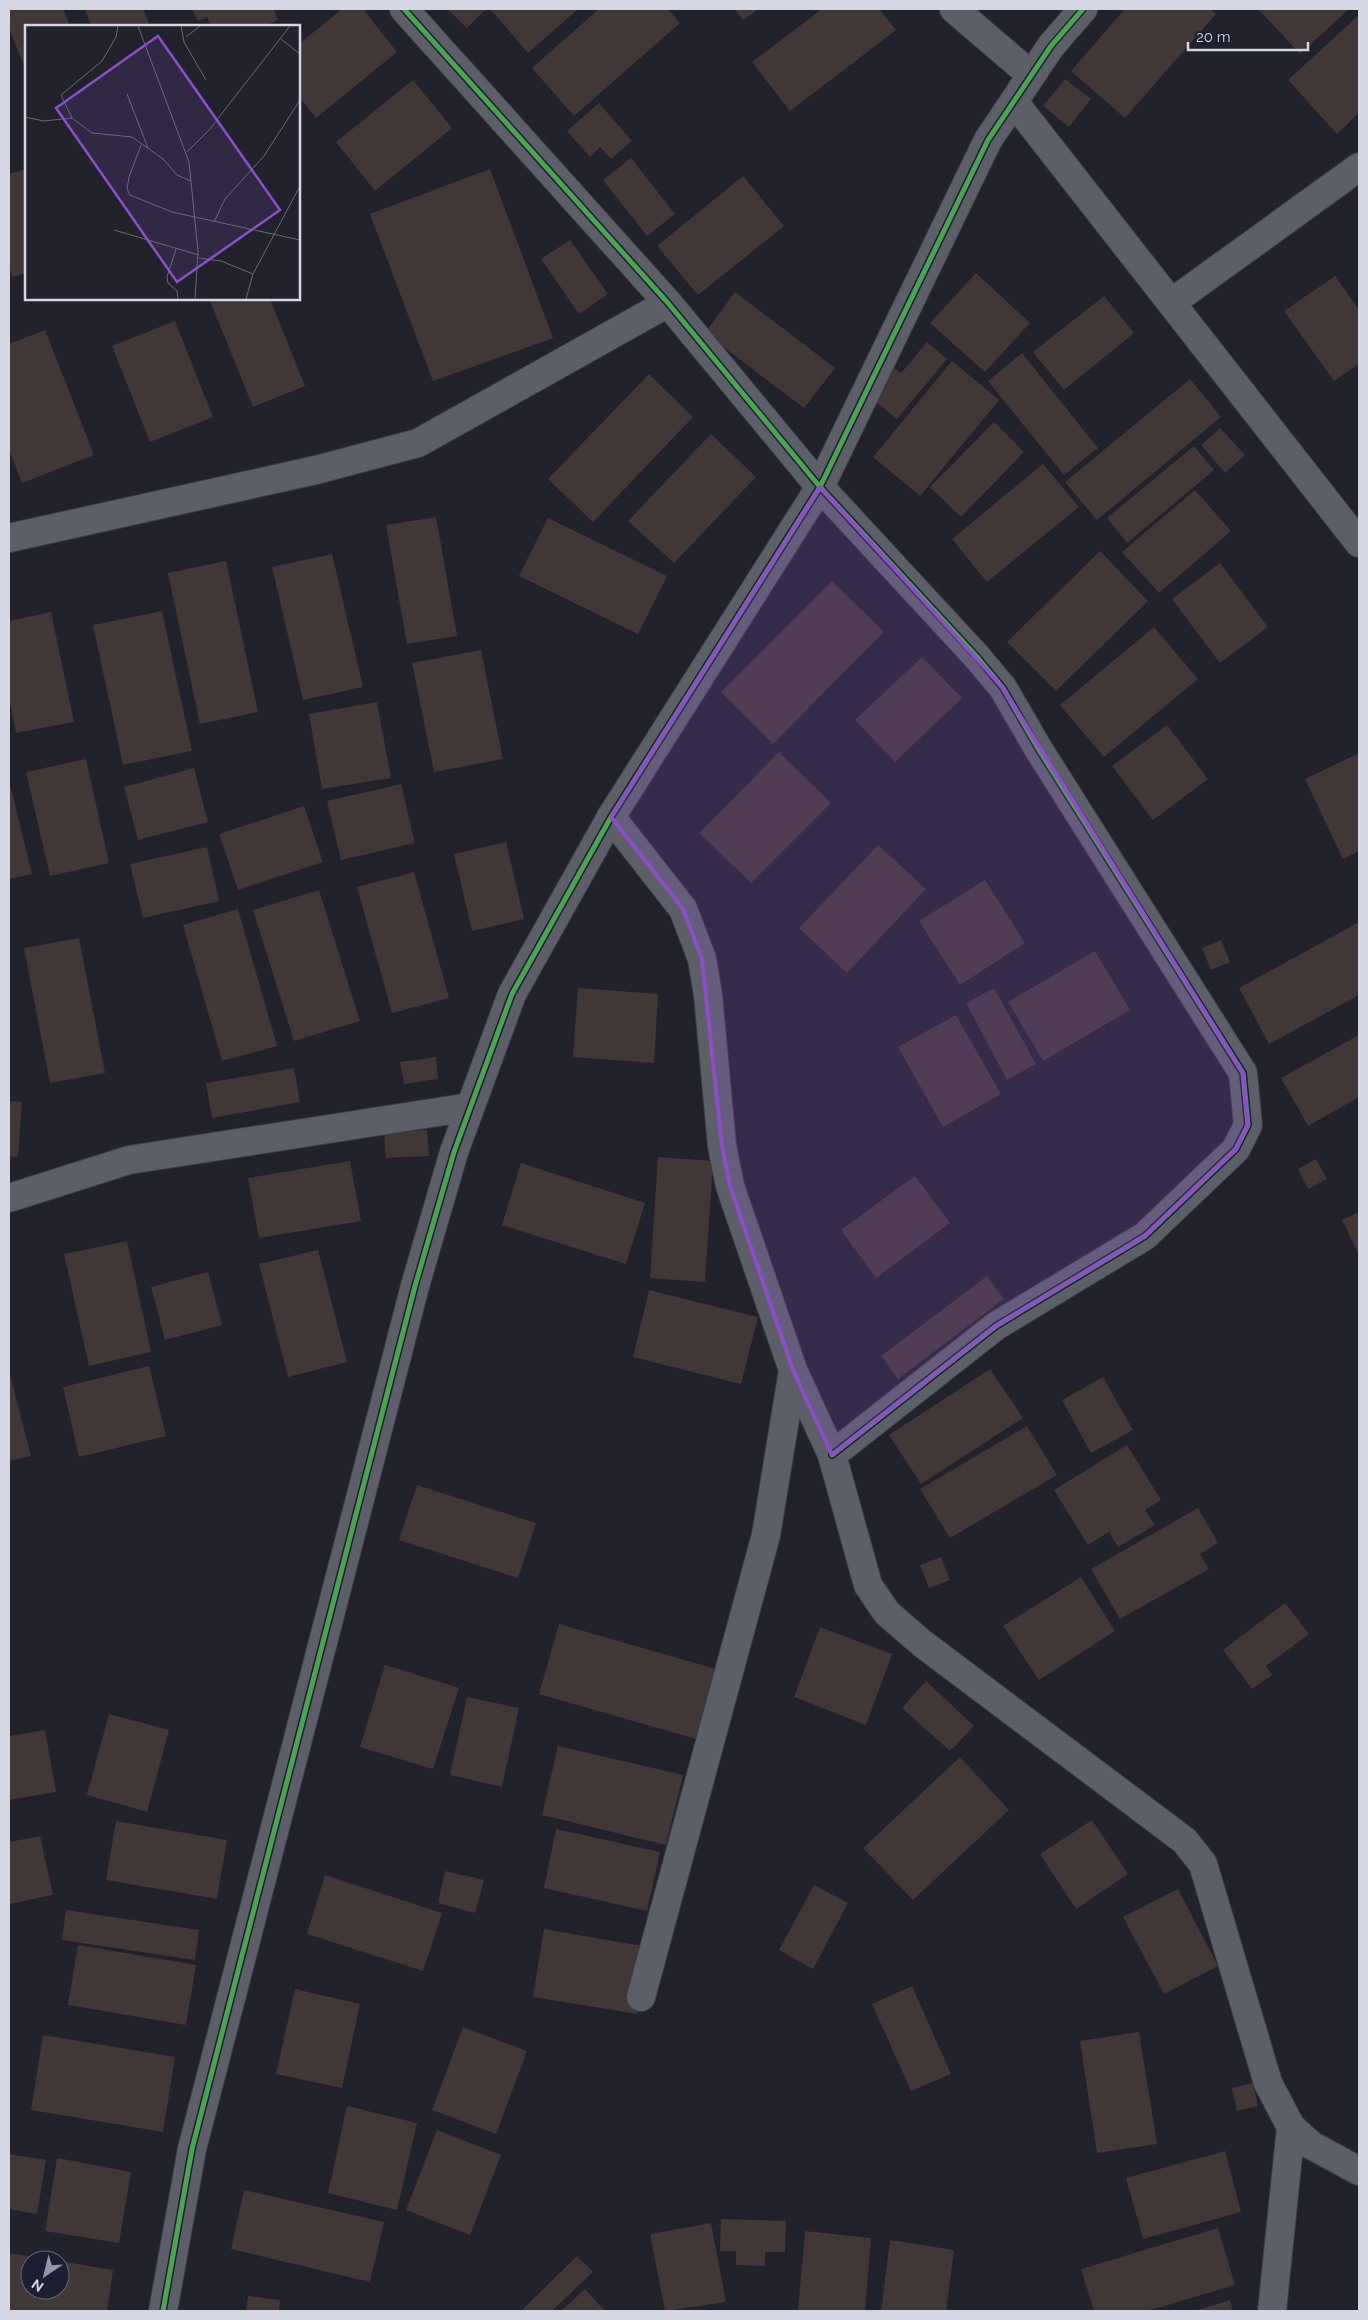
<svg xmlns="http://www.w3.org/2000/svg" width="1368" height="2320" viewBox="0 0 1368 2320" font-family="Raleway,sans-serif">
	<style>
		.building { fill: #413737 }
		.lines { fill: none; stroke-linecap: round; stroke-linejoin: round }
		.minor-casing { stroke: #3c3d45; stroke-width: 30 }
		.minor { stroke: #5d5f68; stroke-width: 28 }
		.cycleway-casing { stroke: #1c1f31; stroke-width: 8 }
		.cycleway { stroke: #4ca352; stroke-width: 5 }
		.marked { fill: #8d4ec6; fill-opacity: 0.2; stroke: #8d4ec6; stroke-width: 4; stroke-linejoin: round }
		.inset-road { fill: none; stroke: #696a75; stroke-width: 1 }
		.view { fill: #8d4ec6; fill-opacity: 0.15; stroke: #8d4ec6; stroke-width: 2.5 }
		.inset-edge { fill: none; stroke: #d4d7e3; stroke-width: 2.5 }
	</style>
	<rect width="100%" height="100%" fill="#21222c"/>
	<path class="building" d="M 9,9 L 63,9 L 70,26 L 26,26 L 26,71 L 9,28 Z
		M 85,9 L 143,9 L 150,26 L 91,26 Z
		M 192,9 L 273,9 L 278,20 L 264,26 L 211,26 L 207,17 L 198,21 Z
		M 342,9 L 363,9 L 397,52 L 316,118 L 299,97 L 299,44 Z
		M 447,9 L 483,9 L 485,10 L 467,28 Z
		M 492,9 L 578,9 L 528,53 L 491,10 Z
		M 599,9 L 668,9 L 680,23 L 574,116 L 532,68 Z
		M 735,9 L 759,9 L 743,20 Z
		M 822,9 L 879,9 L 896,30 L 790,111 L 752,62 Z
		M 1125,9 L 1210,9 L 1216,14 L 1125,118 L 1071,71 Z
		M 1258,9 L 1349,9 L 1300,54 Z
		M 1359,15 L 1359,113 L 1337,134 L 1288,80 Z
		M 1065,79 L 1091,99 L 1069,127 L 1043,106 Z
		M 413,80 L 452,128 L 375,191 L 336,142 Z
		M 599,103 L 632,141 L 611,159 L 600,147 L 590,157 L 567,131 Z
		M 631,158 L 675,214 L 647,236 L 603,180 Z
		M 26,169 L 26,273 L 12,277 L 9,266 L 9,174 Z
		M 490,169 L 553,338 L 433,381 L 370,214 Z
		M 743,176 L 784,226 L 698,295 L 657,246 Z
		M 570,240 L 608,294 L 579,314 L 541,259 Z
		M 976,273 L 1030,323 L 985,372 L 930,323 Z
		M 1335,276 L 1359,310 L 1359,364 L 1334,381 L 1284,311 Z
		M 735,292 L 835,368 L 804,408 L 705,333 Z
		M 1104,296 L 1134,333 L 1064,390 L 1033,352 Z
		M 215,299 L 270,299 L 305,386 L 253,407 L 210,301 Z
		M 175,321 L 213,417 L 150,442 L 112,346 Z
		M 45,330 L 94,455 L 22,483 L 9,450 L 9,344 Z
		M 927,342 L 947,359 L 897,419 L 866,394 L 891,365 L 901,373 Z
		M 1022,353 L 1098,448 L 1064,475 L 988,381 Z
		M 952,361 L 999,400 L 920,496 L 873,457 Z
		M 649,374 L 693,417 L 593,522 L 548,479 Z
		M 1190,379 L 1221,417 L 1097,520 L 1065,482 Z
		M 994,422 L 1024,452 L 961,517 L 930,487 Z
		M 1220,428 L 1245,455 L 1225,473 L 1201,445 Z
		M 711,434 L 756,477 L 674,563 L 628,521 Z
		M 1194,446 L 1214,470 L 1127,543 L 1107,518 Z
		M 1043,464 L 1079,507 L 987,582 L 952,539 Z
		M 1195,490 L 1231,531 L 1159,593 L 1122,552 Z
		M 436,517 L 457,636 L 407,644 L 386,525 Z
		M 548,518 L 667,576 L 638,634 L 519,576 Z
		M 1100,551 L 1148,601 L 1056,691 L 1007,642 Z
		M 332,554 L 363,687 L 303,700 L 272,567 Z
		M 226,561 L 258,712 L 200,724 L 168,573 Z
		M 1220,563 L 1268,627 L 1220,663 L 1172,599 Z
		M 832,581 L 884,632 L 773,744 L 721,692 Z
		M 162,611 L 192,751 L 123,765 L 93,625 Z
		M 51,612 L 74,722 L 16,733 L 9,698 L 9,621 Z
		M 1154,627 L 1198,679 L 1104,757 L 1060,705 Z
		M 481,650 L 503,759 L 434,772 L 412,663 Z
		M 922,657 L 962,698 L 895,762 L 855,720 Z
		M 377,702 L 391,778 L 322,789 L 309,714 Z
		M 1167,725 L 1208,779 L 1153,820 L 1112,766 Z
		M 779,752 L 831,803 L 751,883 L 699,833 Z
		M 1359,753 L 1359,851 L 1343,859 L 1305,779 Z
		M 86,759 L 109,863 L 50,876 L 26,772 Z
		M 194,768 L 208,822 L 138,840 L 124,787 Z
		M 9,781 L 32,874 L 9,879 Z
		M 401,784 L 415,843 L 341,860 L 327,801 Z
		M 304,806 L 323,862 L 238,890 L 219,834 Z
		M 506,842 L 524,919 L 472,931 L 454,854 Z
		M 878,845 L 926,889 L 847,973 L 799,928 Z
		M 207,847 L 219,901 L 143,918 L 130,864 Z
		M 414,872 L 449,998 L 392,1013 L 357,887 Z
		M 985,880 L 1025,943 L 960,985 L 919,921 Z
		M 319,890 L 360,1021 L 294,1041 L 253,910 Z
		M 238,909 L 277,1046 L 222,1061 L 183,925 Z
		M 1359,922 L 1359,995 L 1269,1044 L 1239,988 Z
		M 79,938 L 105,1073 L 50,1083 L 24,948 Z
		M 1221,940 L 1230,962 L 1211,970 L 1202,948 Z
		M 1095,951 L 1130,1010 L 1043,1061 L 1008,1002 Z
		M 578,988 L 658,994 L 654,1063 L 573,1057 Z
		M 994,988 L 1036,1064 L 1007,1080 L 966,1003 Z
		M 956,1015 L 1001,1094 L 943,1127 L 898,1047 Z
		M 1359,1035 L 1359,1097 L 1308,1126 L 1281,1078 Z
		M 436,1057 L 438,1079 L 404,1084 L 400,1062 Z
		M 294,1068 L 300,1102 L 212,1118 L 206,1083 Z
		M 9,1101 L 22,1102 L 18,1157 L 9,1156 Z
		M 427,1130 L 429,1156 L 386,1158 L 384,1133 Z
		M 658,1157 L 713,1161 L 705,1282 L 650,1278 Z
		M 1316,1159 L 1327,1179 L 1308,1189 L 1298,1169 Z
		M 350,1161 L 361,1221 L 259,1238 L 248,1178 Z
		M 521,1163 L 645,1203 L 626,1264 L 502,1225 Z
		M 915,1176 L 950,1223 L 876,1278 L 841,1230 Z
		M 1359,1212 L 1359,1255 L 1342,1220 Z
		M 127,1241 L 151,1352 L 89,1366 L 64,1254 Z
		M 318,1250 L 347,1362 L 288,1377 L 259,1264 Z
		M 208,1272 L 222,1325 L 165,1340 L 151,1287 Z
		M 987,1276 L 1004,1299 L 898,1379 L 881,1356 Z
		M 649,1290 L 758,1317 L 741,1384 L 633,1357 Z
		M 149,1366 L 166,1436 L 79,1457 L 63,1387 Z
		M 990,1369 L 1023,1418 L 921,1484 L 889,1435 Z
		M 9,1371 L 31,1456 L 9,1461 Z
		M 1103,1377 L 1133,1430 L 1091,1453 L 1062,1400 Z
		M 1027,1426 L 1057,1475 L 950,1538 L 920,1489 Z
		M 1127,1445 L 1161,1500 L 1145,1510 L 1155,1525 L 1118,1547 L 1109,1532 L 1088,1545 L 1054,1490 Z
		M 417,1485 L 536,1523 L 518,1578 L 399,1540 Z
		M 1198,1508 L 1218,1543 L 1200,1554 L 1209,1569 L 1120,1619 L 1091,1569 Z
		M 941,1557 L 950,1580 L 929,1588 L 920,1565 Z
		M 1081,1577 L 1115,1631 L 1039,1680 L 1003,1626 Z
		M 1285,1603 L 1309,1634 L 1266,1666 L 1272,1675 L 1252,1689 L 1223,1650 Z
		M 559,1624 L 716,1669 L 696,1739 L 539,1694 Z
		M 820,1627 L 892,1654 L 866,1725 L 794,1697 Z
		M 385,1665 L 459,1688 L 433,1769 L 360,1747 Z
		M 926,1681 L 974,1726 L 950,1751 L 902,1708 Z
		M 467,1697 L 519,1708 L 502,1787 L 450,1775 Z
		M 109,1714 L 169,1730 L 147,1812 L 87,1795 Z
		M 45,1730 L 56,1792 L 9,1800 L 9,1736 Z
		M 558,1746 L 683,1775 L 666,1845 L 542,1815 Z
		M 960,1757 L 1009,1810 L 913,1900 L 863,1848 Z
		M 1092,1820 L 1128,1874 L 1076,1909 L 1040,1854 Z
		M 116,1821 L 227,1840 L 217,1899 L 106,1880 Z
		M 556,1829 L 660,1852 L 647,1911 L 544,1888 Z
		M 40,1836 L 53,1895 L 9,1904 L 9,1842 Z
		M 445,1871 L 484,1880 L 475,1913 L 438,1903 Z
		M 325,1875 L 442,1913 L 423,1971 L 307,1934 Z
		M 814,1885 L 848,1903 L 813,1969 L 779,1950 Z
		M 1178,1889 L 1218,1966 L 1164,1994 L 1123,1917 Z
		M 66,1910 L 199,1930 L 195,1960 L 62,1940 Z
		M 544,1929 L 648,1947 L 637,2014 L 533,1997 Z
		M 78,1945 L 196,1965 L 186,2025 L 68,2005 Z
		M 912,1986 L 951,2074 L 911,2091 L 872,2004 Z
		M 295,1989 L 360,2004 L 342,2088 L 276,2074 Z
		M 463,2027 L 527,2051 L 496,2134 L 432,2110 Z
		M 1139,2032 L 1157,2144 L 1097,2153 L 1080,2041 Z
		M 43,2035 L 175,2057 L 163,2132 L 31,2110 Z
		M 1253,2083 L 1258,2106 L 1237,2111 L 1232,2088 Z
		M 347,2106 L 417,2123 L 397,2210 L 328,2193 Z
		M 437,2130 L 501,2155 L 470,2235 L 406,2210 Z
		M 1225,2151 L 1241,2212 L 1143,2239 L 1126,2178 Z
		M 9,2154 L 46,2160 L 37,2214 L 9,2209 Z
		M 57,2158 L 131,2172 L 119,2243 L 45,2231 Z
		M 244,2190 L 384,2222 L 370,2282 L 231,2249 Z
		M 721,2219 L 786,2221 L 785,2252 L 765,2252 L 765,2266 L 736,2265 L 736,2251 L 720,2251 Z
		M 711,2223 L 726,2302 L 665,2311 L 650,2234 Z
		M 1218,2228 L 1235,2285 L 1147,2311 L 1094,2311 L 1081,2269 Z
		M 805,2231 L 871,2238 L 865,2311 L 798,2311 Z
		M 890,2240 L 954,2250 L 946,2311 L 881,2311 Z
		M 9,2253 L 47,2259 L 30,2260 L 30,2290 L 60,2290 L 60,2261 L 113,2270 L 107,2311 L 9,2311 Z
		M 577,2256 L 593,2272 L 552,2311 L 525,2311 L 523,2309 Z
		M 585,2289 L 605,2311 L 561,2311 Z
		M 248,2296 L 280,2300 L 279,2311 L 246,2311 Z
		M 1230,2300 L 1233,2311 L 1194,2311 Z"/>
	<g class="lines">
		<g class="minor-casing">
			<path id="minor" d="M 404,9 L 668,303 L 820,487 L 978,658 L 1003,688 L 1039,750 L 1243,1073 L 1248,1125 L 1236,1149 L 1145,1236 L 996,1326 L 832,1455
				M 954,9 L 1031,75
				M 1014,102 L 1359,543
				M 1171,303 L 1359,167
				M 9,538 L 316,470 L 418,443 L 668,303
				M 611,817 L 683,909 L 702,959 L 708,995 L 722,1146 L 730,1186 L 793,1370 L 832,1455 L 868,1585 L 887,1613 L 923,1644 L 1185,1841 L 1203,1864 L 1268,2083 L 1291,2127 L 1311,2145 L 1359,2171
				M 9,1198 L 129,1160 L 470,1107
				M 641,1997 L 766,1535 L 793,1370
				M 163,2311 L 192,2149 L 415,1286 L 454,1152 L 512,994 L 611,817 L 820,487 L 988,140 L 1051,46 L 1083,9
				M 1272,2311 L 1291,2127"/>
		</g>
		<use href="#minor" class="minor"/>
		<g class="cycleway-casing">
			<path id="cycleway" d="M 404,9 L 668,303 L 820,487 L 978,658 L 1003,688 L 1039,750 L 1243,1073 L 1248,1125 L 1236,1149 L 1145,1236 L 996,1326 L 832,1455
				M 163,2311 L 192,2149 L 415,1286 L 454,1152 L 512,994 L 611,817 L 820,487 L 988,140 L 1051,46 L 1083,9"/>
		</g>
		<use href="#cycleway" class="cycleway"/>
	</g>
	<path class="marked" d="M 820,487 L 1003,688 L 1243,1073 L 1248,1125 L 1236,1149 L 1145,1236 L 996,1326 L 832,1455 L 793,1370 L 730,1186 L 722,1146 L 702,959 L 683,909 L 611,817 Z"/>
	<g transform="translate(25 25)">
		<rect width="275" height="275" fill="#21222c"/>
		<path class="inset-road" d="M 113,1 L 164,137 L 173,226 L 170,274M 156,1 L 159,17 L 181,55M 161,12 L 175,1M 256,14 L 275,29M 102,69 L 123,123M 0,92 L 19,96 L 47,93 L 67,108 L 107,112 L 138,134 L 152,150 L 166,156M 47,93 L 36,70 L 77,36 L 91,12 L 93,1M 116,120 L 104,152 L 102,164 L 105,170 L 147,187 L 275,215M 162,127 L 184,105 L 265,1M 189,197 L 200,174 L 239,131 L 275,75M 89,205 L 174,230M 151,224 L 142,252 L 143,258 L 152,266 L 153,274M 174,233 L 196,236 L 228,249M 221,274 L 228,249 L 275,161"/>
		<path class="view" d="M 133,11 L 255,185 L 152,257 L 31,83 Z"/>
		<rect width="275" height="275" class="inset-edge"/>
	</g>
	<rect width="1368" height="2320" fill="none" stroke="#d4d7e3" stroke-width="20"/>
	<g transform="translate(45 2275) rotate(215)"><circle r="24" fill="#1c1f31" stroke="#666978"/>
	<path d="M0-4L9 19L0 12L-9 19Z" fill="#9598a3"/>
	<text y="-8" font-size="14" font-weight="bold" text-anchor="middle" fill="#d4d7e3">N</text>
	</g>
	<path d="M1188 42v8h120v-8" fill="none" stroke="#d4d7e3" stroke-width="2.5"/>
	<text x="1196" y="42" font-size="15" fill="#d4d7e3" stroke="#1c1f31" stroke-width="4" paint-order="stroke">20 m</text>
</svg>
